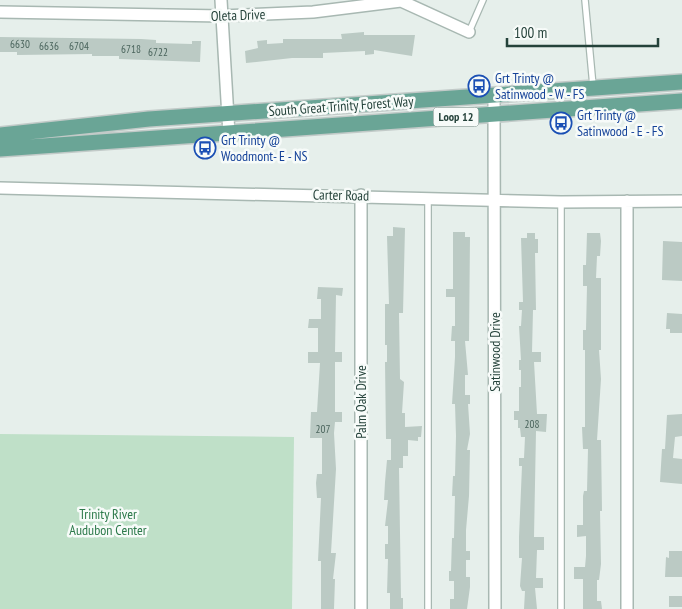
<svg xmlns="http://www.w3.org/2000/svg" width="682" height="609" viewBox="0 0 682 609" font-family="'PT Sans Narrow',sans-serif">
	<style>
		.green { fill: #bfe0c8 }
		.building { fill: #bbcac4 }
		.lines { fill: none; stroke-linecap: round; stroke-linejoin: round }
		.lane-casing { stroke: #a8b8b2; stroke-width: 8 }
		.street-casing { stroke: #a8b8b2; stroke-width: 14 }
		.primary-casing { stroke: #c2cac8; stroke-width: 18 }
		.lane { stroke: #fff; stroke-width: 5.5 }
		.street { stroke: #fff; stroke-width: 11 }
		.primary { stroke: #6aa596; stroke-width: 15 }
		.labels { text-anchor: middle; stroke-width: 5; stroke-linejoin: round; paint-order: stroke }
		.number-label { font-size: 11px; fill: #4a645c }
		.shield { fill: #f7fbf9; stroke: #637a73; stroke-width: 1 }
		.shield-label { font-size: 12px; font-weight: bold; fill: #24423a }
		.street-label { font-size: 14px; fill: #24423a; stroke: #f7fbf9 }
		.transit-label { font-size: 14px; fill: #164399; stroke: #f7fbf9; text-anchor: start }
		.park-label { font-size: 14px; fill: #2d7a4b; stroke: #f7fbf9 }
	</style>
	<rect width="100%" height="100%" fill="#e6efeb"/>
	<path class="green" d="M 0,434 L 294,437 L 292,609 L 0,609 Z"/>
	<path class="building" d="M 364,32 L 364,35 L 415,35 L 412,56 L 374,50 L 374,54 L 365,55 L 365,51 L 323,53 L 323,58 L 292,58 L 246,63 L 245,51 L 258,48 L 257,41 L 267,40 L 267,44 L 283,43 L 283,39 L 342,39 L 341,34 Z
		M 0,37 L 141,39 L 156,40 L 156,43 L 192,44 L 192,41 L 201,41 L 200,62 L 119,59 L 119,56 L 92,56 L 92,54 L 17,55 L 17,52 L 0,52 Z
		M 393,227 L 405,228 L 403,313 L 399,313 L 400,379 L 404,382 L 402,413 L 405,413 L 405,427 L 422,426 L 421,437 L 418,437 L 418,441 L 408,440 L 408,456 L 403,456 L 403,468 L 399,468 L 401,598 L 403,598 L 403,609 L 390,609 L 390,593 L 387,593 L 388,559 L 385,559 L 385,544 L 388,544 L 388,526 L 385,526 L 388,500 L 384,500 L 385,482 L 387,460 L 391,460 L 391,439 L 386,439 L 385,362 L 387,362 L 387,345 L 385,345 L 385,304 L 389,304 L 387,236 L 393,236 Z
		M 453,232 L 465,232 L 465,237 L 470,237 L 469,341 L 465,341 L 468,375 L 465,375 L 465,395 L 470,395 L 470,404 L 468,404 L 470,434 L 467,450 L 470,450 L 469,496 L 466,530 L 466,551 L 470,551 L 470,560 L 466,560 L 466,577 L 470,577 L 470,587 L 467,609 L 450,609 L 450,599 L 454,599 L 454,581 L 449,581 L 449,571 L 451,571 L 452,538 L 454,538 L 455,496 L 452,496 L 453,476 L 455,476 L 456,436 L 455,404 L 452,404 L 455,357 L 455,341 L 451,341 L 452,326 L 455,326 L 455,297 L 446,297 L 446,289 L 453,289 Z
		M 527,233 L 535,233 L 535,239 L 538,239 L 538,253 L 535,253 L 536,310 L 533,310 L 532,352 L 541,352 L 541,362 L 534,362 L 537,414 L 547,414 L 546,432 L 536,431 L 534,537 L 544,537 L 544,550 L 537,550 L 536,578 L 543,578 L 543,588 L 535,588 L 537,609 L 524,609 L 525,591 L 522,591 L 520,586 L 522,558 L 519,558 L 519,537 L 522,466 L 519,466 L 519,458 L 524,458 L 525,437 L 521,437 L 520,428 L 518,428 L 518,420 L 514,420 L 514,411 L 519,411 L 519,387 L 521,387 L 521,370 L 519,370 L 519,360 L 521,360 L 519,326 L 521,326 L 522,310 L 519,310 L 519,302 L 523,302 L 521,238 L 527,238 Z
		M 587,233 L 600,233 L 601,241 L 600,256 L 597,256 L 596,278 L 601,278 L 601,350 L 599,350 L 601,379 L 597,440 L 601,440 L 602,511 L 600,511 L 601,564 L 599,580 L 597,580 L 597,601 L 601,601 L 602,609 L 583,609 L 583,579 L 574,579 L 574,567 L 585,567 L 586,556 L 586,536 L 577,537 L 577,525 L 583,525 L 583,496 L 584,491 L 587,491 L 588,449 L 583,449 L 582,427 L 585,427 L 585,350 L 583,350 L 583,330 L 586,330 L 587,286 L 583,286 L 583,265 L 586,265 Z
		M 663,241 L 682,242 L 682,281 L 662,280 Z
		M 318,287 L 343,288 L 342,296 L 336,295 L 335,352 L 342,352 L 342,362 L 335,362 L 335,412 L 342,412 L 342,422 L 335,422 L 334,433 L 336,469 L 331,553 L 336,553 L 333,579 L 335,579 L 334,609 L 321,609 L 321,561 L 318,561 L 321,498 L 317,498 L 316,483 L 317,474 L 322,474 L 322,438 L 310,438 L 311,412 L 317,412 L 320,363 L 308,363 L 308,352 L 318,352 L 318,328 L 308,328 L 309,319 L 321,319 L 321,299 L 317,299 Z
		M 667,313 L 682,314 L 682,333 L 670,333 L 670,329 L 666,329 Z
		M 682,414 L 682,436 L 675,437 L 673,458 L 682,459 L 682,484 L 660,482 L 662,449 L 665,449 L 667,415 Z
		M 669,551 L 682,551 L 682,577 L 665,577 L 666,557 L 669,558 Z
		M 669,596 L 682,596 L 682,607 L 669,607 Z"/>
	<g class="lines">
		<g class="lane-casing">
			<path id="lane" d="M 585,0 L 593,86
				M 469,32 L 483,0
				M 561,202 L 561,609
				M 428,609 L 428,199"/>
		</g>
		<g class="street-casing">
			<path id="street" d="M 221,0 L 229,134
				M 0,12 L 222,16 L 313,12 L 401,1 L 469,32
				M 494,95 L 495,609
				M 0,188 L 561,202 L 682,201
				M 627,201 L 627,609
				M 361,609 L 361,195"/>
		</g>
		<g class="primary-casing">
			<path id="primary" d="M 0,135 L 149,119 L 682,82
				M 0,149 L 682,101"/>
		</g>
		<use href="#lane" class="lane"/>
		<use href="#street" class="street"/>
		<use href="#primary" class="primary"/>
	</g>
	<defs>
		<g id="bus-ring" transform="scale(1.125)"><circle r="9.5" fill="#f7fbf9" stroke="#1a4fb4" stroke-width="1.5"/><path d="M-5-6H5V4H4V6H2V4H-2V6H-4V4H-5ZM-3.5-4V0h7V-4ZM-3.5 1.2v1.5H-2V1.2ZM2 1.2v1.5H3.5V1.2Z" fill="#1a4fb4"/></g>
	</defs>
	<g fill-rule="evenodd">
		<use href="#bus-ring" x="479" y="86"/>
		<use href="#bus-ring" x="561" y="123"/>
		<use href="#bus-ring" x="205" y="148"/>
	</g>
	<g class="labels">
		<g class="number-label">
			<text x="20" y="48">6630</text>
			<text x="49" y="50">6636</text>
			<text x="79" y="50">6704</text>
			<text x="131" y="53">6718</text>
			<text x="158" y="56">6722</text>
			<text x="532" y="428">208</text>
			<text x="323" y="433">207</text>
		</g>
		<rect class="shield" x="433.5" y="107.5" width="45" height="19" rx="4"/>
		<g class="shield-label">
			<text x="456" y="121">Loop 12</text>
		</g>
		<g class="street-label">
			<text transform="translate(238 15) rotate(-2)" y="5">Oleta Drive</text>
			<text transform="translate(341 106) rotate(-4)" y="5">South Great Trinity Forest Way</text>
			<text transform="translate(341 195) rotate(1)" y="5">Carter Road</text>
			<text transform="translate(495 352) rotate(-90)" y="5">Satinwood Drive</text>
			<text transform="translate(361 402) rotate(-90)" y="5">Palm Oak Drive</text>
		</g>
		<g class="transit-label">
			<text x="495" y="83">Grt Trinty @<tspan x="495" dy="16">Satinwood - W - FS</tspan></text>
			<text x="577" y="120">Grt Trinty @<tspan x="577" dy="16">Satinwood - E - FS</tspan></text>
			<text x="221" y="145">Grt Trinty @<tspan x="221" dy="16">Woodmont- E - NS</tspan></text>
		</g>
		<g class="park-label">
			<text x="108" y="519">Trinity River<tspan x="108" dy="16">Audubon Center</tspan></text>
		</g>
	</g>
	<path d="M507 38v8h151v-8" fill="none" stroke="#24423a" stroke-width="2.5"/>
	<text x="514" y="38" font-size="15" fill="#24423a" stroke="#f7fbf9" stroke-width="4" paint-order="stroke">100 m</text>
</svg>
